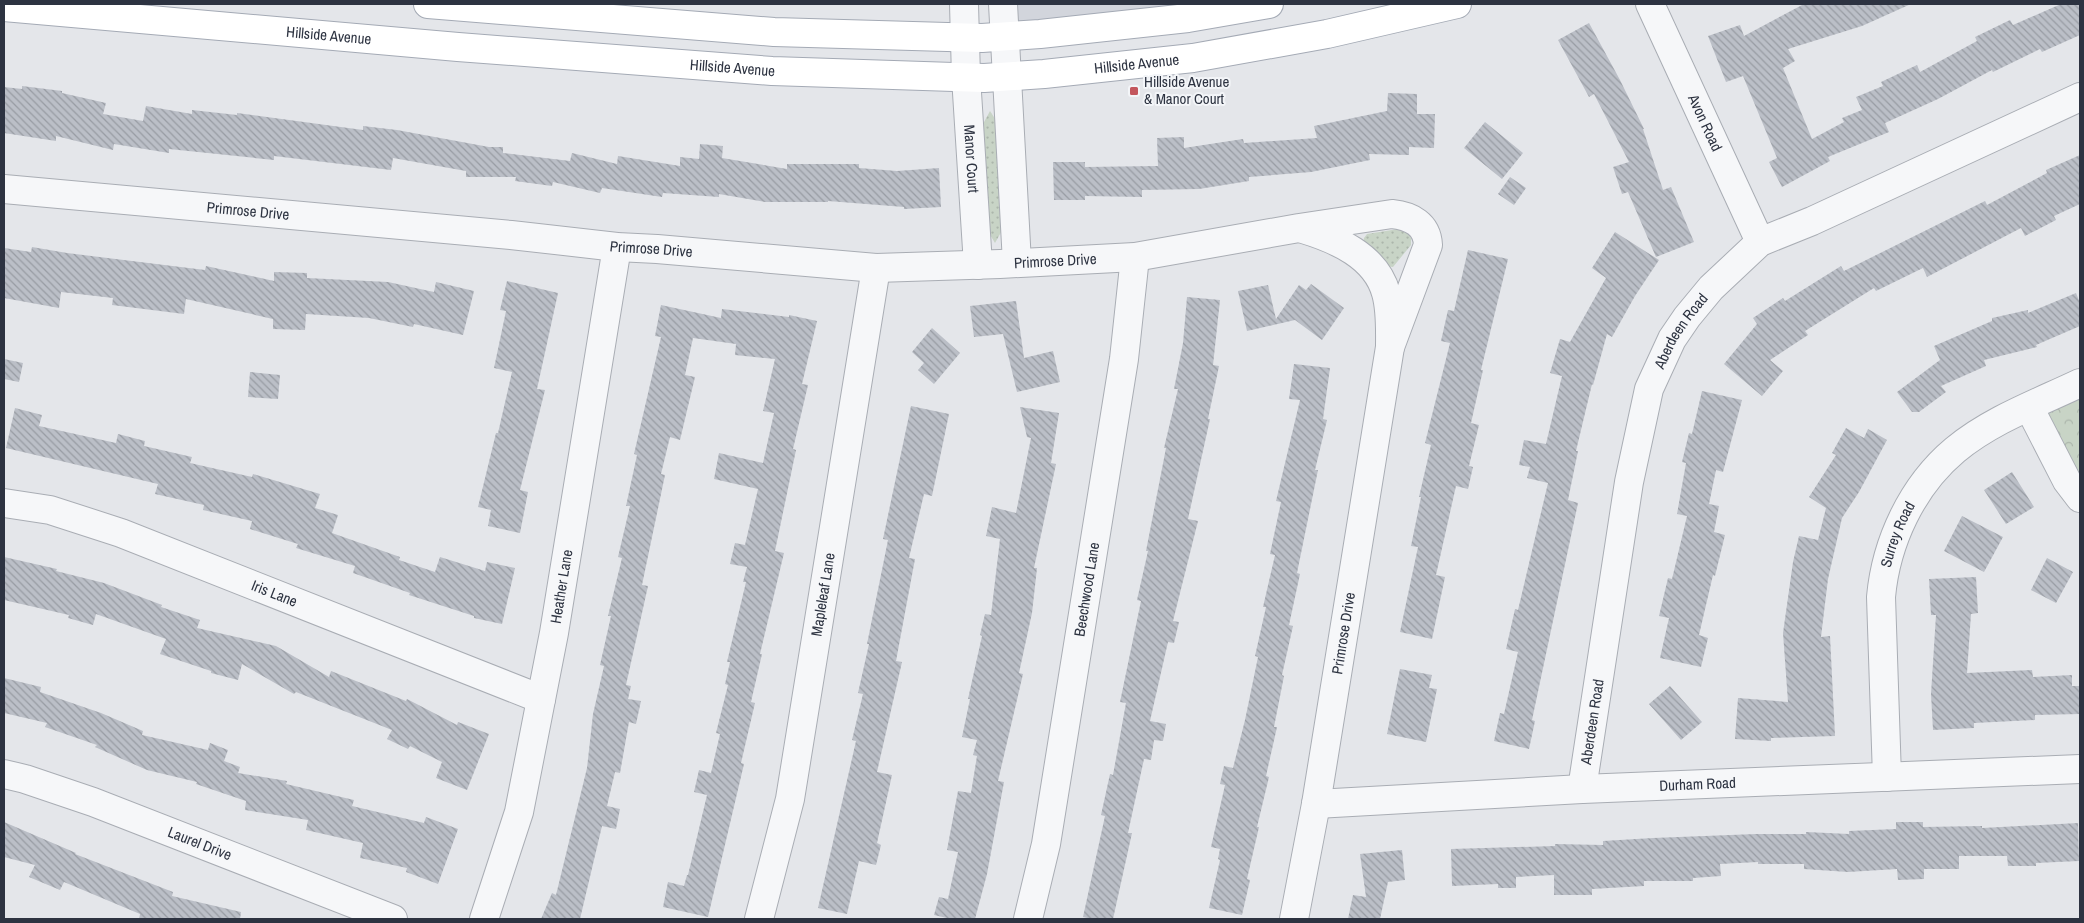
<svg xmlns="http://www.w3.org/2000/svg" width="2084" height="923" viewBox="0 0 2084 923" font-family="'Archivo Narrow',sans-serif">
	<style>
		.built { fill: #d2d5dc }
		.grass { fill: url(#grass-dots) }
		.forest { fill: url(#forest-crowns) }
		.building { fill: url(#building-back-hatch) }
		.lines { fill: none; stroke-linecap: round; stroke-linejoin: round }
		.minor-casing { stroke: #a9adb4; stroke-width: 30 }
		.major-casing { stroke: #a4aab5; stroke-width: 30 }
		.minor { stroke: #f6f7f9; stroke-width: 28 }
		.major { stroke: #fff; stroke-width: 28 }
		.poi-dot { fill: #c3565d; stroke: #f3f5f8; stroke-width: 2 }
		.labels { text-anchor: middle; stroke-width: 4; stroke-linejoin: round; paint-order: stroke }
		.street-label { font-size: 15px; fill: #2d3341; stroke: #f3f5f8 }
		.poi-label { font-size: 15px; fill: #2d3341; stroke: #f3f5f8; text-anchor: start }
	</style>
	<defs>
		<pattern id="grass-dots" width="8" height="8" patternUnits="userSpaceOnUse" patternTransform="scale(1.25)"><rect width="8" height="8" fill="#c8d4c6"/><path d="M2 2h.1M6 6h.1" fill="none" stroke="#acb6ab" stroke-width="1.8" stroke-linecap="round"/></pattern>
		<pattern id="forest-crowns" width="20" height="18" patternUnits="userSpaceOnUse" patternTransform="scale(1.25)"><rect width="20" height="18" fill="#c8d4c6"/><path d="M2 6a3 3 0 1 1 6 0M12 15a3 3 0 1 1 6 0" fill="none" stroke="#acb6ab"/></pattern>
		<pattern id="building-back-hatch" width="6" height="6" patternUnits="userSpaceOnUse" patternTransform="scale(1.25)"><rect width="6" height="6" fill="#bbbfc7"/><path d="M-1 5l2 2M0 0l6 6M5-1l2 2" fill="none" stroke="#989ca3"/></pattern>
	</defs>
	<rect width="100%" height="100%" fill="#e4e6ea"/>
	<path class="built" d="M 1005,4 L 1248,4 L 1006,35 Z"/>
	<path class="grass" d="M 990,111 L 1005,134 L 1009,218 L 995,243 L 980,218 L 977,135 Z
		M 1398,229 L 1407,231 L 1411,238 L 1411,245 L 1393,267 L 1384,266 L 1363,244 L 1364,238 L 1367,234 Z"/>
	<path class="forest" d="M 2080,383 L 2080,498 L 2029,407 Z"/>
	<path class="building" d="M 1804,4 L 1911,4 L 1862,26 L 1788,49 L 1795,61 L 1783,68 L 1812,139 L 1844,122 L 1842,118 L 1862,110 L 1856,97 L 1883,86 L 1881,82 L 1917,65 L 1920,72 L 1977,41 L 1975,37 L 2010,20 L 2013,25 L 2061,4 L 2080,4 L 2080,35 L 2042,52 L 2040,49 L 1993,72 L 1992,70 L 1938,99 L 1885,123 L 1889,132 L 1828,157 L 1830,161 L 1782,187 L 1769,162 L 1777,158 L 1743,76 L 1726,82 L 1708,36 L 1740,25 L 1744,36 Z
		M 1589,23 L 1620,80 L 1644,129 L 1643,129 L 1663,190 L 1671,187 L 1694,242 L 1656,257 L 1628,192 L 1622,194 L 1613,167 L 1629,162 L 1594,94 L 1589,97 L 1558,40 Z
		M 22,86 L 62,91 L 62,93 L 106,103 L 103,114 L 143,121 L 146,106 L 192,114 L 192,110 L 237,115 L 237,113 L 363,130 L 363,126 L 397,130 L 489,147 L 503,147 L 503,153 L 570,161 L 572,153 L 617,164 L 618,156 L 680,166 L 680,157 L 699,159 L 700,144 L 723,146 L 722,158 L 787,169 L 787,164 L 859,164 L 859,168 L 897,171 L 939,168 L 941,207 L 904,209 L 904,207 L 828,201 L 828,202 L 765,202 L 719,194 L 719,197 L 663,193 L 662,197 L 602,188 L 600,193 L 553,182 L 552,186 L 515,181 L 516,177 L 466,177 L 466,171 L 393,158 L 391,170 L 274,156 L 274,160 L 169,149 L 169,153 L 114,144 L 113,150 L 56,136 L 56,141 L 4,133 L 4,87 L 22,89 Z
		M 1388,93 L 1417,94 L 1417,114 L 1435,114 L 1434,148 L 1409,147 L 1409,155 L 1369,154 L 1370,160 L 1311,172 L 1249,177 L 1249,181 L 1199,189 L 1142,190 L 1142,197 L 1085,196 L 1085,200 L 1054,200 L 1053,162 L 1085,162 L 1085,167 L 1158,166 L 1157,138 L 1184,137 L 1184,148 L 1243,139 L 1244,143 L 1317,138 L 1314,126 L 1387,111 Z
		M 1485,122 L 1523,153 L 1502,179 L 1464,148 Z
		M 2080,155 L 2080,204 L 2054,216 L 2056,220 L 2025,236 L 2021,228 L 1927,277 L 1923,268 L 1876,291 L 1874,288 L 1805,331 L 1808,335 L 1770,360 L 1783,371 L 1762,396 L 1724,364 L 1757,324 L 1753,318 L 1783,298 L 1785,301 L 1841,266 L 1844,271 L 1985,201 L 1987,205 L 2047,173 L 2046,170 Z
		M 1510,177 L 1526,188 L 1514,205 L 1498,194 Z
		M 1615,232 L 1659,260 L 1635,296 L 1612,337 L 1607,334 L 1593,385 L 1592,384 L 1576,451 L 1578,451 L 1568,500 L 1578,503 L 1532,720 L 1535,721 L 1529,749 L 1494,741 L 1500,713 L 1504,714 L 1518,652 L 1506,649 L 1515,609 L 1518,610 L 1548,483 L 1527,478 L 1530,467 L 1519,465 L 1524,440 L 1546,444 L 1562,376 L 1550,373 L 1560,339 L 1570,342 L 1606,278 L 1592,268 Z
		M 32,247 L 67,253 L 205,270 L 206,266 L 274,281 L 274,272 L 307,273 L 307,278 L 388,282 L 434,292 L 436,282 L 474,291 L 463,335 L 414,324 L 413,327 L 369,318 L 306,314 L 305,330 L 273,329 L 273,319 L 186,299 L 184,314 L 112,305 L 113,298 L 61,292 L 59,308 L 4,298 L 4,248 L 31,252 Z
		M 1468,250 L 1508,259 L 1481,370 L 1483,370 L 1471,423 L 1479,425 L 1469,466 L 1473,467 L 1468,489 L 1456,486 L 1436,575 L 1445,577 L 1432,639 L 1400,632 L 1418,547 L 1411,546 L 1421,497 L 1419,497 L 1431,445 L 1425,443 L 1450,343 L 1441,341 L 1448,310 L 1454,311 Z
		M 507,281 L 558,293 L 537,389 L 545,390 L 520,490 L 528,492 L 520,533 L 488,526 L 491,510 L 478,507 L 496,433 L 498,433 L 512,372 L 494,368 L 506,311 L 500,310 Z
		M 1311,284 L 1344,308 L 1322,340 L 1295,320 L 1247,331 L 1238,291 L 1268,285 L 1276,319 L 1299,285 L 1306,290 Z
		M 2076,293 L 2080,303 L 2080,326 L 2036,345 L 2037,347 L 1984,360 L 1986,366 L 1941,386 L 1946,392 L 1919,412 L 1912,412 L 1897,392 L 1940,360 L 1934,346 L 1992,321 L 1992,318 L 2028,310 L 2028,313 Z
		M 1187,297 L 1220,300 L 1213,365 L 1219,366 L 1208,419 L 1210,419 L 1188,519 L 1198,521 L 1173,621 L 1179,622 L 1174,643 L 1168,642 L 1150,721 L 1166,724 L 1163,741 L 1154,740 L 1151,760 L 1144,759 L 1128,833 L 1132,833 L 1113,919 L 1092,919 L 1083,917 L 1105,816 L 1101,815 L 1110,774 L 1113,775 L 1126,703 L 1120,702 L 1141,601 L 1137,600 L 1148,551 L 1146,551 L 1166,448 L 1164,448 L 1178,389 L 1174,389 L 1183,343 Z
		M 1016,301 L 1024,358 L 1053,351 L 1060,382 L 1017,392 L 1003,334 L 974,337 L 970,306 Z
		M 661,305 L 721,318 L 722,309 L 789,317 L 789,315 L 817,321 L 802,384 L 808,385 L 793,449 L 796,450 L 775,551 L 784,553 L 760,654 L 762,654 L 751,702 L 755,703 L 741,763 L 744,764 L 708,917 L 663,907 L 668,882 L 684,886 L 687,875 L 688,875 L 707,795 L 694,792 L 699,770 L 711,773 L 720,734 L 716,733 L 728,685 L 725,684 L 730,662 L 727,662 L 746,582 L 743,582 L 747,567 L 730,564 L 735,543 L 745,545 L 758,489 L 714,479 L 719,453 L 763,463 L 774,413 L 763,411 L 775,359 L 735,355 L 736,344 L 693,338 L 685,375 L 695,377 L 680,440 L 670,437 L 661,474 L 665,475 L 642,585 L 648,586 L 626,685 L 631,686 L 628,699 L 641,701 L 636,724 L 629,722 L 620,773 L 615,772 L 607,806 L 620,809 L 616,829 L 602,826 L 580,919 L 541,919 L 552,893 L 556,895 L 587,768 L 593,714 L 604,666 L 600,665 L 611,616 L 608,616 L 622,558 L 618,557 L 630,506 L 626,506 L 637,455 L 634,454 L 661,337 L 655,336 Z
		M 932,328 L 960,353 L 934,384 L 918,370 L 924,363 L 912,352 Z
		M 4,359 L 23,363 L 19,382 L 4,379 Z
		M 1294,364 L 1330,368 L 1323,419 L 1327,420 L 1315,470 L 1318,470 L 1297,573 L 1300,574 L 1289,625 L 1293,626 L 1282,675 L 1284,676 L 1274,727 L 1277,727 L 1266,776 L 1269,777 L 1257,827 L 1259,827 L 1247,879 L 1250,880 L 1242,915 L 1209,908 L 1220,860 L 1218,859 L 1220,849 L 1211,847 L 1225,785 L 1220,784 L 1224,766 L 1233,768 L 1245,720 L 1258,657 L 1255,656 L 1266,607 L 1263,607 L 1275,555 L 1270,554 L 1281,502 L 1276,501 L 1300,400 L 1289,399 Z
		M 250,372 L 280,375 L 278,399 L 248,397 Z
		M 1702,391 L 1742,400 L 1723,472 L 1716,470 L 1709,504 L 1719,506 L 1714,532 L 1725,535 L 1715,576 L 1713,575 L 1699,635 L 1708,638 L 1701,667 L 1660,658 L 1669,618 L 1659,616 L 1668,578 L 1672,579 L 1687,516 L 1677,514 L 1686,463 L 1682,462 L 1689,433 L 1692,434 Z
		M 911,406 L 949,414 L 932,496 L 924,494 L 909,558 L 915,559 L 896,661 L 902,662 L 877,772 L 892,775 L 877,843 L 881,845 L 876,865 L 859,861 L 847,914 L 818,908 L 856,741 L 852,740 L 863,694 L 858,693 L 869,644 L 867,644 L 888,540 L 883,539 Z
		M 1020,407 L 1059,413 L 1051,463 L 1056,464 L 1034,568 L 1037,568 L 1032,613 L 1019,673 L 1023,674 L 998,781 L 1004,782 L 987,874 L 975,919 L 951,919 L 934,915 L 939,897 L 948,899 L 958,852 L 947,850 L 958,791 L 971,793 L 977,756 L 973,755 L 977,740 L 962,737 L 970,699 L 968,699 L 982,636 L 980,635 L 985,614 L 991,615 L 1000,539 L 986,536 L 992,507 L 1016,513 L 1031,438 L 1027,437 Z
		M 15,408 L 42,415 L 39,426 L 116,443 L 118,434 L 145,441 L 144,446 L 192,457 L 190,463 L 252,477 L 253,474 L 320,494 L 315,508 L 338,515 L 332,533 L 400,557 L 399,560 L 435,572 L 440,557 L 485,571 L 487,562 L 515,568 L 502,624 L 474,618 L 474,616 L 409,595 L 410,593 L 353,573 L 355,566 L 296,548 L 298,544 L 250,529 L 252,521 L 203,510 L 204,505 L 155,494 L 158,484 L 6,448 Z
		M 1846,428 L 1864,438 L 1868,429 L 1887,440 L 1859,492 L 1842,518 L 1828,579 L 1821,637 L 1830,636 L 1835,736 L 1771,738 L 1771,741 L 1735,739 L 1738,698 L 1788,702 L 1783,633 L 1793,562 L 1799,536 L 1818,540 L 1826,508 L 1809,497 L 1836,455 L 1832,453 Z
		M 2012,472 L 2034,507 L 2006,524 L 1984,490 Z
		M 1962,516 L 2003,537 L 1984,572 L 1944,551 Z
		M 4,557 L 57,569 L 56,571 L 104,583 L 162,605 L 161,607 L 200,620 L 197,628 L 276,646 L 329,677 L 331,671 L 406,701 L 407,699 L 457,725 L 458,722 L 489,734 L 467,790 L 436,778 L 442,762 L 410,746 L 408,749 L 387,739 L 392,730 L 296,692 L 294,694 L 242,664 L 238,680 L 211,673 L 211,671 L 160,654 L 166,639 L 96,614 L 93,625 L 68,618 L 69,615 L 4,600 Z
		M 2047,558 L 2073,572 L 2056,603 L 2031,590 Z
		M 1976,577 L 1978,613 L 1971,614 L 1967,673 L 2032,670 L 2033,677 L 2072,675 L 2072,686 L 2080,686 L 2080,714 L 2035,715 L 2035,720 L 1974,723 L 1974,728 L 1933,730 L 1931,694 L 1936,615 L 1931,615 L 1929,579 Z
		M 1400,669 L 1432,675 L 1429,688 L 1437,689 L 1426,742 L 1387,734 Z
		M 4,678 L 41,687 L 40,692 L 101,713 L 143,731 L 142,735 L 208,750 L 210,743 L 228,750 L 224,761 L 240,767 L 238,773 L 287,781 L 286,784 L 354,800 L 352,806 L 424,823 L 426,817 L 458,829 L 438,884 L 406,872 L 407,868 L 360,858 L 363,843 L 306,830 L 308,820 L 245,810 L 246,801 L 196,784 L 197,782 L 147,770 L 95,747 L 97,745 L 45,727 L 47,723 L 4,713 Z
		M 1670,686 L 1702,722 L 1681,740 L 1649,704 Z
		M 4,822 L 76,853 L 75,854 L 173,892 L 172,896 L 241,912 L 240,919 L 139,919 L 140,914 L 64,882 L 60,890 L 29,877 L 35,865 L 4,857 Z
		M 1896,822 L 1923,822 L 1923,827 L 1982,826 L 1982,828 L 2078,823 L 2079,861 L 2036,863 L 2036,866 L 2008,866 L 2007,856 L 1959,856 L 1959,869 L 1924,869 L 1924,879 L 1898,880 L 1897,869 L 1848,872 L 1804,869 L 1804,864 L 1758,864 L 1758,862 L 1720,864 L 1721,876 L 1693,878 L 1693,881 L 1644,881 L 1644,886 L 1592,889 L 1592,895 L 1554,895 L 1554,875 L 1516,877 L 1516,888 L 1498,888 L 1498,884 L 1452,886 L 1451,849 L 1555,846 L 1555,844 L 1603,845 L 1603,841 L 1653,838 L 1756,834 L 1806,834 L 1806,832 L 1849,834 L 1849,831 L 1896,829 Z
		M 1402,850 L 1405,880 L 1388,882 L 1380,919 L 1348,919 L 1353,895 L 1366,897 L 1360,854 Z"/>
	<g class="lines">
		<g class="minor-casing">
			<g id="minor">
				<path id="s1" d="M 964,4 L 966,77 L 978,265"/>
				<path d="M 1003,4 L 1017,263"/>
				<path id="s2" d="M 1650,4 L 1760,242"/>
				<path id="s3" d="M 4,189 L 511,235 L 617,247 L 657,249 L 876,268 L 1000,264 L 1135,257 L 1299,228 L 1392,214 C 1411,216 1427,224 1428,245 L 1390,347"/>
				<path d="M 2029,407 L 2067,481 L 2080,498"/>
				<path id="s4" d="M 4,503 L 50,510 L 121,533 L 541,699"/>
				<path id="s5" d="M 4,774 L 25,779 L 93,802 L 393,919"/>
				<path id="s6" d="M 1887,777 L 1881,597 C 1886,542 1912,486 1955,450 C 1991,420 2038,403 2080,383"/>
				<path id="s7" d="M 1582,789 L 1629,482 L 1649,389 L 1672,339 L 1687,317 L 1711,288 L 1760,242 L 1812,221 L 2080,97"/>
				<path id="s8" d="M 1316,804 L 1582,789 L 2080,769"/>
				<path id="s9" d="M 484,919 L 519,812 L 554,633 L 617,247"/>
				<path id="s10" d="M 759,919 L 790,799 L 876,268"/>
				<path id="s11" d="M 1028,919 L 1046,844 L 1124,359 L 1135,257"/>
				<path id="s12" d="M 1294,919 L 1316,804 L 1390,347 C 1390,330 1391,310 1386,293 C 1376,256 1336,239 1303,229"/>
			</g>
		</g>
		<g class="major-casing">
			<g id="major">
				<path d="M 428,4 L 774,32 L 982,38 L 1040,34 L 1188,18 L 1269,4"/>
				<path id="s13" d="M 4,7 L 458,47 L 772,71 L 984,78 L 1044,74 L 1193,58 L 1327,34 L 1457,4"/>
			</g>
		</g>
		<use href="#minor" class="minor"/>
		<use href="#major" class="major"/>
	</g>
	<rect class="poi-dot" x="1129" y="86" width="10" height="10" rx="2.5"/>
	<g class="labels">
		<g class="street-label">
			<text dy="5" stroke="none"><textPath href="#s13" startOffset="326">Hillside Avenue</textPath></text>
			<text dy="5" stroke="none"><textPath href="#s13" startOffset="1136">Hillside Avenue</textPath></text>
			<text dy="5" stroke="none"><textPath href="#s13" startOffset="731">Hillside Avenue</textPath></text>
			<text dy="5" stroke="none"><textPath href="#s2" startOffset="131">Avon Road</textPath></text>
			<text dy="5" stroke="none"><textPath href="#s1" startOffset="155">Manor Court</textPath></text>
			<text dy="5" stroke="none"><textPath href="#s3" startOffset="245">Primrose Drive</textPath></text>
			<text dy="5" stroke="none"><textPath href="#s3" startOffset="650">Primrose Drive</textPath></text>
			<text dy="5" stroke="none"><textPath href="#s3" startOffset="1055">Primrose Drive</textPath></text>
			<text dy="5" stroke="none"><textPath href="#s7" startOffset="472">Aberdeen Road</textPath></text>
			<text dy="5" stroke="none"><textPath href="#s6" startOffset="245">Surrey Road</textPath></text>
			<text dy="5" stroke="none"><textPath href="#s9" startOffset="342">Heather Lane</textPath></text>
			<text dy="5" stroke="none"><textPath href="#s11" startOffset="335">Beechwood Lane</textPath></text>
			<text dy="5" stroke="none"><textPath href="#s4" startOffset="286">Iris Lane</textPath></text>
			<text dy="5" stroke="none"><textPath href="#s10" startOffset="331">Mapleleaf Lane</textPath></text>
			<text dy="5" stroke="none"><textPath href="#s12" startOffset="290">Primrose Drive</textPath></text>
			<text dy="5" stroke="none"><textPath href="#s7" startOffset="68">Aberdeen Road</textPath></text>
			<text dy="5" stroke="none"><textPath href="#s8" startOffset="382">Durham Road</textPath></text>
			<text dy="5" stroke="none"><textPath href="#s5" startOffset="208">Laurel Drive</textPath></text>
		</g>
		<g class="poi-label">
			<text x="1144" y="87">Hillside Avenue<tspan x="1144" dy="17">&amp; Manor Court</tspan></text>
		</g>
	</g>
	<rect width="2084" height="923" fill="none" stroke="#2d3341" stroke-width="10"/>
</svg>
